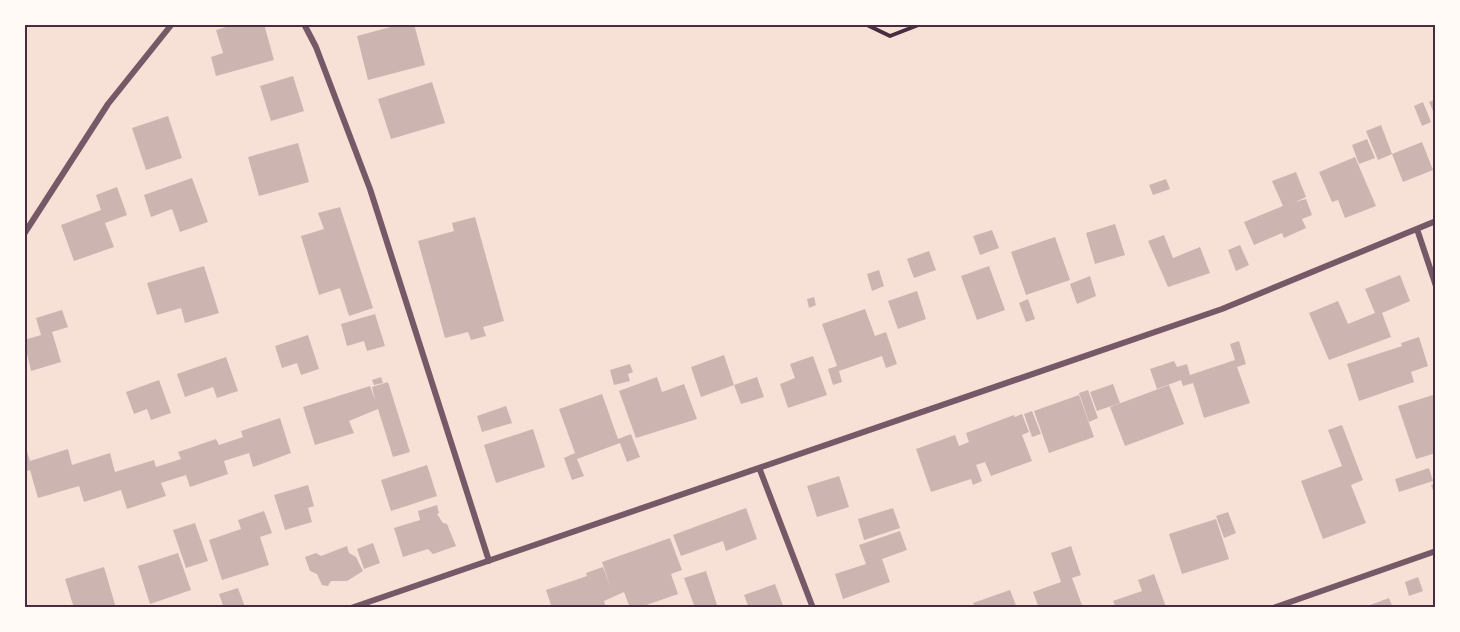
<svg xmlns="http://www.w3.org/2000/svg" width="1460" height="632" viewBox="0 0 1460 632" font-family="Lato,sans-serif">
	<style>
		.building { fill: #ccb4b1 }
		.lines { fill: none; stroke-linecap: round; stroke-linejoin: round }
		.path { stroke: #4a2c40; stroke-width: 4 }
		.minor { stroke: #755966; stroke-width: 6 }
		.neatline { fill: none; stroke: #4a2c40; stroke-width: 2 }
	</style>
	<rect width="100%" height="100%" fill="#f7e1d7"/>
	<path class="building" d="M 236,24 L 264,24 L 274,60 L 216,76 L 211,57 L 223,53 L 216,30 Z
		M 402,24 L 414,24 L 425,65 L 368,80 L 357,36 Z
		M 293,76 L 304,111 L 271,121 L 260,86 Z
		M 432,82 L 445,123 L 391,139 L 378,99 Z
		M 1436,99 L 1436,118 L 1429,102 Z
		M 1423,102 L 1431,122 L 1422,126 L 1414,106 Z
		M 168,116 L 182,158 L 146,170 L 132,128 Z
		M 1381,125 L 1392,154 L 1378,160 L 1366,131 Z
		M 1367,139 L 1375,158 L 1359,164 L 1352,145 Z
		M 1422,142 L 1433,170 L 1403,182 L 1392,154 Z
		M 298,143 L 309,182 L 259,196 L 248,157 Z
		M 1355,157 L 1376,206 L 1345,218 L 1338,200 L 1332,202 L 1319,172 Z
		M 1296,172 L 1306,197 L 1295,202 L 1306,199 L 1312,215 L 1302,219 L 1306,228 L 1284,238 L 1282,233 L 1254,245 L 1244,222 L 1283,206 L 1272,181 Z
		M 192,178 L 208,222 L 180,232 L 172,209 L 151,217 L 144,195 Z
		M 1166,179 L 1170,189 L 1153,195 L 1149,185 Z
		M 117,187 L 127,215 L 105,223 L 114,247 L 74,261 L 61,225 L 101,210 L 96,195 Z
		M 340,207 L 373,308 L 349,316 L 340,288 L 319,295 L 301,236 L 324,229 L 318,213 Z
		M 475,217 L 504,321 L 483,327 L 486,336 L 471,340 L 468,332 L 445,338 L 418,241 L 454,231 L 452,223 Z
		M 1115,224 L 1125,255 L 1095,264 L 1086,233 Z
		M 992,230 L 999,248 L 980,255 L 973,236 Z
		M 1164,235 L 1173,258 L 1200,247 L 1210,273 L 1168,287 L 1148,241 Z
		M 1055,237 L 1070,280 L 1026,295 L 1011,252 Z
		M 1240,245 L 1249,265 L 1236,271 L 1228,250 Z
		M 929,251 L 936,270 L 914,278 L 907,259 Z
		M 204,266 L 219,313 L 185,323 L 181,308 L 157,315 L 147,283 Z
		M 989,266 L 1005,310 L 977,320 L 961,276 Z
		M 879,270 L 884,286 L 872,291 L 867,274 Z
		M 1400,275 L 1410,301 L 1382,313 L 1391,337 L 1329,360 L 1309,313 L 1338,301 L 1348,324 L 1375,313 L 1365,289 Z
		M 1090,276 L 1096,296 L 1077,304 L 1070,284 Z
		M 917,291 L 926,319 L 898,329 L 888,301 Z
		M 814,297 L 816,305 L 809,308 L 807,299 Z
		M 1028,299 L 1035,319 L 1026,322 L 1019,303 Z
		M 865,309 L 875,336 L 886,332 L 897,364 L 886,368 L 882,356 L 839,371 L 842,382 L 833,385 L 828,369 L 837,366 L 822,324 Z
		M 62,310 L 68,327 L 52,332 L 61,362 L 31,371 L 24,340 L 41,335 L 36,318 Z
		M 375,314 L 385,346 L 367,351 L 364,341 L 347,346 L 341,324 Z
		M 308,335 L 319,369 L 301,375 L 297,363 L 282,368 L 275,346 Z
		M 1419,337 L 1428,366 L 1411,372 L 1414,382 L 1359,401 L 1347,364 L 1402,346 L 1401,343 Z
		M 1239,341 L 1246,364 L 1237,367 L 1250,403 L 1204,418 L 1193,383 L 1183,386 L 1181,380 L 1157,389 L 1150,369 L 1174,361 L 1177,367 L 1187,364 L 1190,375 L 1235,360 L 1230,344 Z
		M 724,355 L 734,385 L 757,377 L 764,397 L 741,404 L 734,385 L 701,397 L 691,367 Z
		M 813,356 L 827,395 L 788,408 L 780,384 L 795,378 L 790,364 Z
		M 226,357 L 238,391 L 217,398 L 213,387 L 185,397 L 177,374 Z
		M 630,364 L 633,372 L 628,374 L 630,381 L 614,385 L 610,370 Z
		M 381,377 L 383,383 L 374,385 L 372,380 Z
		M 657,377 L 662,392 L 684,384 L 697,419 L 636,438 L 619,391 Z
		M 159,380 L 171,413 L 151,420 L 147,409 L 134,414 L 126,392 Z
		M 388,382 L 410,452 L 393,457 L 378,409 L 349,421 L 354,433 L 315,445 L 303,407 L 370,386 L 375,400 L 372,387 Z
		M 1113,384 L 1120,403 L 1097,411 L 1090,392 Z
		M 1169,385 L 1184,424 L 1125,446 L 1110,407 Z
		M 1088,390 L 1098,418 L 1089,422 L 1079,393 Z
		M 602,394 L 618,439 L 631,434 L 640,457 L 627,462 L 620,443 L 577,459 L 584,476 L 572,480 L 564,458 L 575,453 L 559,409 Z
		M 1436,394 L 1436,453 L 1416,459 L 1398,406 Z
		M 1079,395 L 1094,437 L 1049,453 L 1034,411 Z
		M 506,406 L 512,423 L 482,432 L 477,416 Z
		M 1032,411 L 1041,434 L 1032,437 L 1024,414 Z
		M 1022,414 L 1029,432 L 1022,435 L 1032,461 L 991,476 L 985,462 L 976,465 L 982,481 L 973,485 L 971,479 L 931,492 L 916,449 L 955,435 L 959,446 L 969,442 L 966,433 L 1014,415 L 1015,417 Z
		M 280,418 L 291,453 L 253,467 L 249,453 L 224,461 L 228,474 L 190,487 L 186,475 L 161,483 L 166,496 L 127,509 L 121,490 L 84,502 L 79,486 L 38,498 L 30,470 L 24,472 L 26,448 L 30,461 L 68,449 L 72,465 L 110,453 L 115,472 L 154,460 L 156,467 L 181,459 L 178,452 L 216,439 L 219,445 L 243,437 L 241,431 Z
		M 1342,425 L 1363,480 L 1351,485 L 1366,523 L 1323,539 L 1301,481 L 1342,466 L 1328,430 Z
		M 533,429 L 545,467 L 496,483 L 484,445 Z
		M 427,465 L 437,496 L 391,511 L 381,480 Z
		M 1429,468 L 1433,481 L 1399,492 L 1395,479 Z
		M 839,476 L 849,507 L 817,517 L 807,486 Z
		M 1436,483 L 1436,499 L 1431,485 Z
		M 308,485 L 314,506 L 308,508 L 312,522 L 285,530 L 274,495 Z
		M 437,505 L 439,513 L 437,514 L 443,523 L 447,524 L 456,546 L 433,554 L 428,549 L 403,557 L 394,528 L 420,520 L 418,511 Z
		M 746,508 L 757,539 L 726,551 L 723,541 L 681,556 L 673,535 Z
		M 893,508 L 900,528 L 864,540 L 858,519 Z
		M 264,511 L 272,533 L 260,537 L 269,565 L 222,580 L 209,540 L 241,529 L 238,520 Z
		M 1228,512 L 1236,533 L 1224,538 L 1216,516 Z
		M 1216,519 L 1229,559 L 1182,574 L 1169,534 Z
		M 195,523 L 208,561 L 186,568 L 173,530 Z
		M 900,531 L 907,550 L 882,559 L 890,582 L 843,599 L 835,574 L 866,564 L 859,545 Z
		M 670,538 L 682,570 L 671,574 L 678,594 L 638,608 L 630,608 L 624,592 L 604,601 L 606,608 L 552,608 L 546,590 L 587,576 L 586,573 L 603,567 L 611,588 L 602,562 Z
		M 373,543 L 380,563 L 364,569 L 357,549 Z
		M 347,546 L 349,553 L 356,557 L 363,571 L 347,581 L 331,581 L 328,586 L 322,585 L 317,574 L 310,571 L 305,557 L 316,553 L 321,556 Z
		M 1071,546 L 1081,575 L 1072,578 L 1083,608 L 1039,608 L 1033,592 L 1061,582 L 1051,553 Z
		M 178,553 L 191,590 L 150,604 L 138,566 Z
		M 104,567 L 116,608 L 74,608 L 65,579 Z
		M 706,571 L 717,605 L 695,608 L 684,578 Z
		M 1154,574 L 1166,607 L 1116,608 L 1113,601 L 1142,591 L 1138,580 Z
		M 1418,577 L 1423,591 L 1409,596 L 1405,582 Z
		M 775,584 L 784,608 L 749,608 L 744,595 Z
		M 238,588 L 245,607 L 224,608 L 219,594 Z
		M 1010,590 L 1017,608 L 975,608 L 973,603 Z
		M 1389,598 L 1393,608 L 1362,608 Z"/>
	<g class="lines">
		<path class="path" d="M 865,24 L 890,36 L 921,24"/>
		<path class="minor" d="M 304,24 L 316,47 L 370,189 L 489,561
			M 1417,229 L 1436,286
			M 24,234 L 108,104 L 172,24
			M 760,470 L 813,608
			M 351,608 L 1222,309 L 1436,221
			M 1273,608 L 1436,551"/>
	</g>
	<rect width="1460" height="632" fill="none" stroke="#fffaf5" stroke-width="51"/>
	<rect x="26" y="26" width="1408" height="580" class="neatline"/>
</svg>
